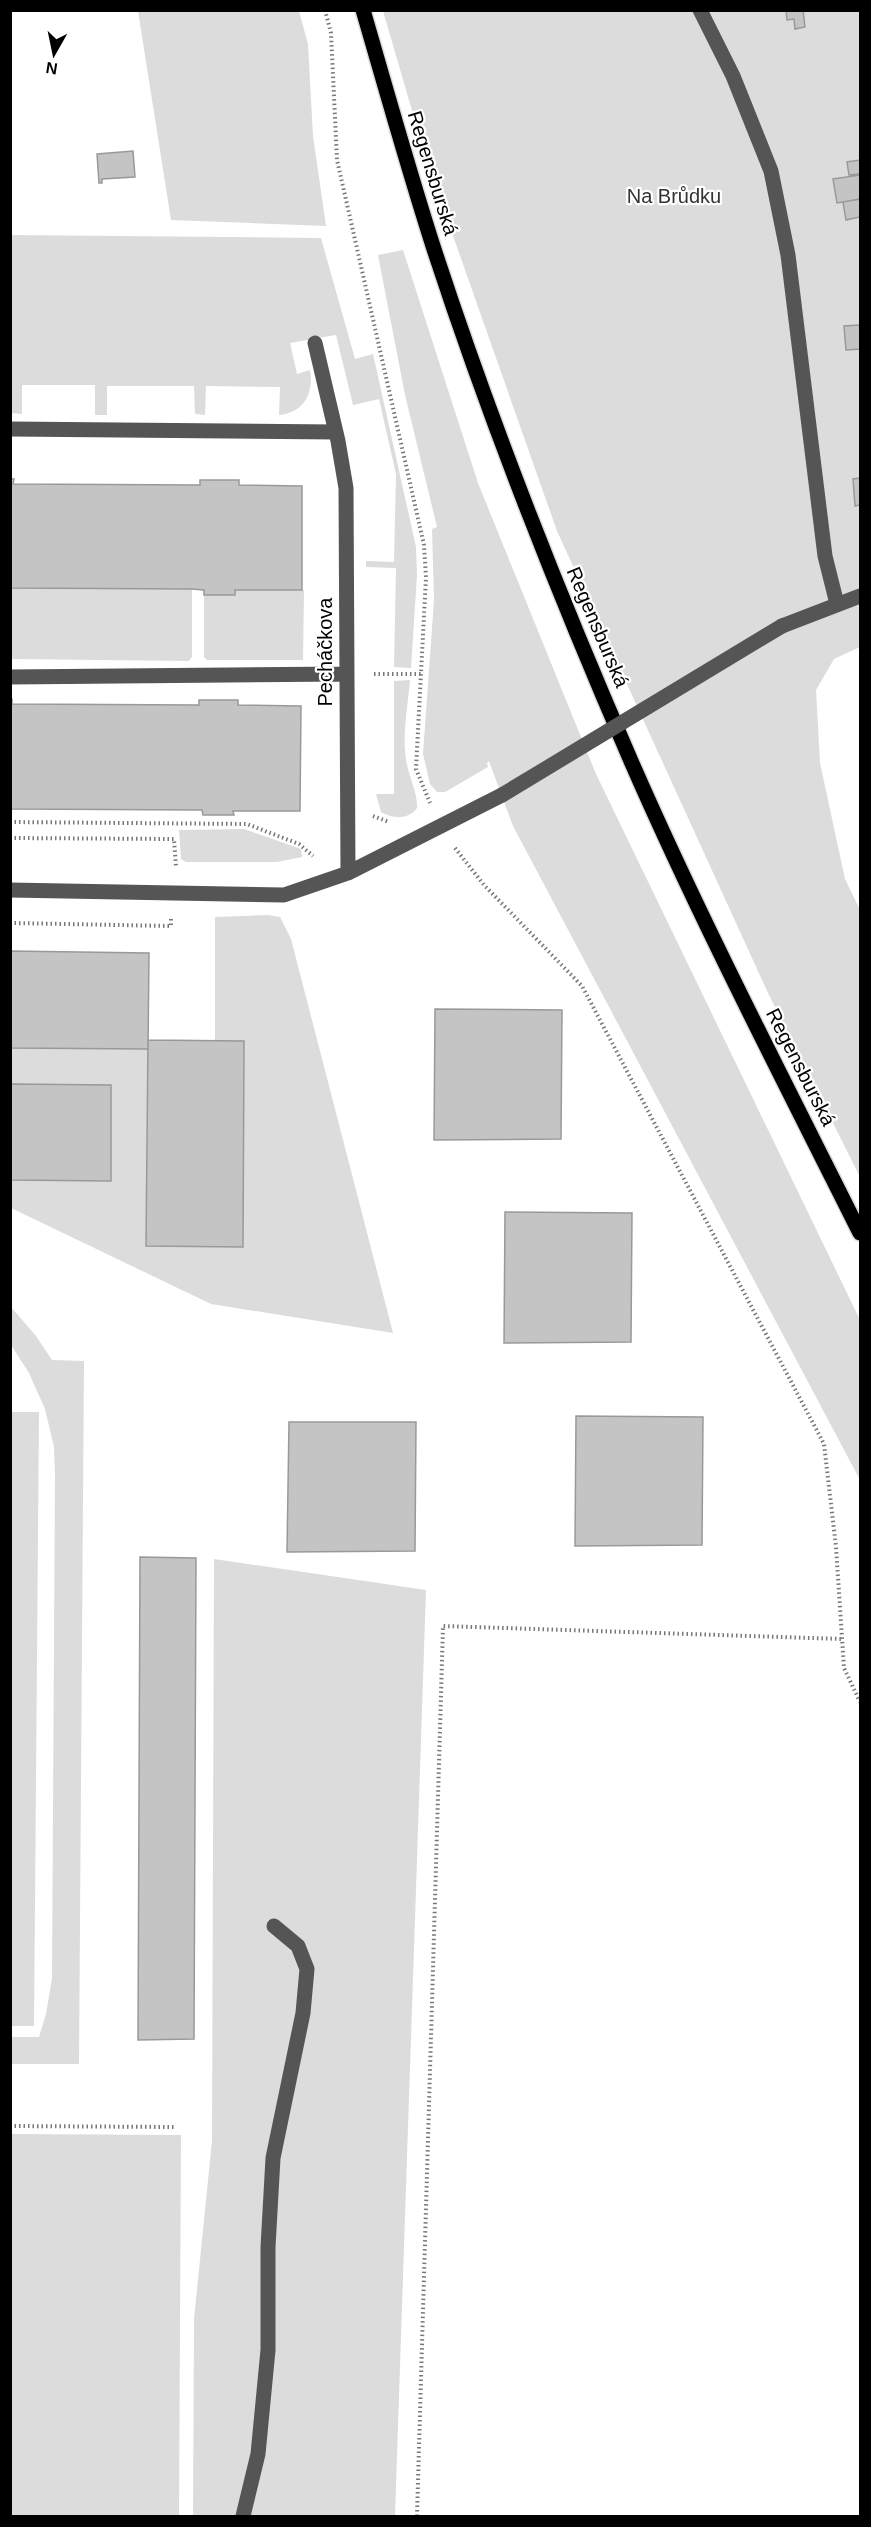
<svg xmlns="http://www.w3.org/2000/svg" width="871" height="2527" viewBox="0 0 871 2527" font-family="Arial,sans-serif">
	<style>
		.green { fill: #dcdcdc }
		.building { fill: #c4c4c4; stroke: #999; stroke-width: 1.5 }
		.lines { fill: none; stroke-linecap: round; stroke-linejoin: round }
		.major-casing { stroke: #dbdbdb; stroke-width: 18 }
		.path { stroke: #777; stroke-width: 4; stroke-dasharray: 1.5 3; stroke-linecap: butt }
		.minor { stroke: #555; stroke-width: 15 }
		.major { stroke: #000; stroke-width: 15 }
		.minor-bridge { stroke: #555; stroke-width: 15 }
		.labels { text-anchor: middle; stroke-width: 4.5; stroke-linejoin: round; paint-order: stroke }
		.street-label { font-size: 20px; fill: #000; stroke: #fff }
		.park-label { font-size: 20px; fill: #333; stroke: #fff }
	</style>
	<rect width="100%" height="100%" fill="#fff"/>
	<path class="green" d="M 138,11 L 299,11 L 308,44 L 313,136 L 326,226 L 171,220 Z
		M 383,11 L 860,11 L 860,647 L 834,659 L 816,690 L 820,763 L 845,879 L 860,910 L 860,1177 L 768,993 L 557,531 L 427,162 Z
		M 11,235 L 321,238 L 355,359 L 373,354 L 416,547 L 417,575 L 411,668 L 394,667 L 396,568 L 366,567 L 366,561 L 394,562 L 396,474 L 379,399 L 353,405 L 336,335 L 290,343 L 297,374 L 310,370 C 314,393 304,413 279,415 L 280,387 L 206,386 L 205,415 L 195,414 L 194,386 L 107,386 L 107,415 L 95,415 L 95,385 L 22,385 L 22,414 L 11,413 Z
		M 403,250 L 478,483 L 596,774 L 860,1320 L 860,1480 L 513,826 L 489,761 L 487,763 L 488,767 L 445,792 L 437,792 L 430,784 L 423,754 L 434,600 L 432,529 L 437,527 L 405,395 L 378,255 Z
		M 11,588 L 192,589 L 192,657 L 189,661 L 11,659 Z
		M 235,590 L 304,590 L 303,660 L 207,660 L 204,657 L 204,595 L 234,595 Z
		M 410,680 C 408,705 402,734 406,759 C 408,776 418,792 417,808 C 408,820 393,819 381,812 L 376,794 L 394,794 L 394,681 Z
		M 244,829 L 301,849 L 302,857 L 277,862 L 186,862 L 181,859 L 179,830 Z
		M 268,915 L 280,917 L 291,939 L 393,1333 L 211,1304 L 11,1208 L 10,1180 L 111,1181 L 111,1085 L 11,1084 L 11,1048 L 148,1049 L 146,1246 L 243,1247 L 244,1041 L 215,1041 L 215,917 Z
		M 11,1307 L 36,1336 L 52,1360 L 84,1361 L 79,2064 L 11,2064 L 11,2037 L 39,2037 L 46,2014 L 52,1978 L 55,1474 L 54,1447 L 45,1409 L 29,1373 L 11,1345 Z
		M 11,1412 L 39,1412 L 34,2026 L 10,2026 Z
		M 214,1559 L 426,1590 L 395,2516 L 193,2516 L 194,2319 L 212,2141 Z
		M 11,2134 L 181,2135 L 179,2516 L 11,2516 Z"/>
	<path class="building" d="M 786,10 L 803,10 L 805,27 L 795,29 L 794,19 L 787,20 Z
		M 133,151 L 135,177 L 102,179 L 102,183 L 99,183 L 97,154 Z
		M 860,160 L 860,174 L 849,175 L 847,162 Z
		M 860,175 L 860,199 L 837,203 L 833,179 Z
		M 860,199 L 860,217 L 846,220 L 843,202 Z
		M 860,325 L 860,349 L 846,350 L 844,326 Z
		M 860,478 L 860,505 L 855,506 L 853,479 Z
		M 10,479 L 14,479 L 13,484 L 200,485 L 200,480 L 239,480 L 239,485 L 302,486 L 302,590 L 235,590 L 235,595 L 204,595 L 204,590 L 192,589 L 10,588 Z
		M 10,699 L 12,699 L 12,704 L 199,705 L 199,700 L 238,700 L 238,705 L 301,706 L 300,811 L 233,811 L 234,815 L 203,815 L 202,810 L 10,809 Z
		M 10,951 L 149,953 L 148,1049 L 10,1048 Z
		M 435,1009 L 562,1010 L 561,1139 L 434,1140 Z
		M 148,1040 L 244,1041 L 243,1247 L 146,1246 Z
		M 10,1084 L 111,1085 L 111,1181 L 10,1180 Z
		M 505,1212 L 632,1213 L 631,1342 L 504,1343 Z
		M 576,1416 L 703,1417 L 702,1545 L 575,1546 Z
		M 289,1422 L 416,1422 L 415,1551 L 287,1552 Z
		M 140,1557 L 196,1558 L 194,2039 L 138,2040 Z"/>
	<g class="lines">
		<g class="major-casing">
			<path id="major" d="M 363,10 C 386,89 408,168 433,246 C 490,421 558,593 631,761 C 701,921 782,1077 860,1233"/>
		</g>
		<path class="path" d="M 325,10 L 331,33 L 337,160 L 424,545 L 426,577 L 416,769 L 430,803
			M 374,674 L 421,674
			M 373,816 L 389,822
			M 10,822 L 247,824 L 299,844 L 313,856
			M 10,838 L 174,839 L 176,867
			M 455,848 L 484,885 L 582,986 L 824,1444 L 836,1547 L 844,1668 L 860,1702
			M 10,923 L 171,926 L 171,918
			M 10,2126 L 176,2127
			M 417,2516 L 443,1626 L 842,1639"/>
		<path class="minor" d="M 700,10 L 733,76 L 771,171 L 788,255 L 825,556 L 837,604
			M 315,343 L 338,441 L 346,488 L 348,873
			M 10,429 L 336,432
			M 782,626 L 860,596
			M 10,677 L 345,674
			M 10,890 L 284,895 L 348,873 L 502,795
			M 243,2516 L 258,2454 L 268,2350 L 268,2247 L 273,2158 L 303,2013 L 307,1969 L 298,1946 L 274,1926"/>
		<use href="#major" class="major"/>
		<path class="minor-bridge" d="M 502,795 L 782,626"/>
	</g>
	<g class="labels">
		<g class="street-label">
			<text transform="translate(433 173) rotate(73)" y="7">Regensburská</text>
			<text transform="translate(598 627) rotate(67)" y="7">Regensburská</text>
			<text transform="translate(325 652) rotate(-90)" y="7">Pecháčkova</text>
			<text transform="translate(801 1067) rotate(63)" y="7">Regensburská</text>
		</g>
		<g class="park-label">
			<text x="674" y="203">Na Brůdku</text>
		</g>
	</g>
	<rect width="871" height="2527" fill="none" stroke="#000000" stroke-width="24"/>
	<g transform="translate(54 54) rotate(189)" stroke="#ffffff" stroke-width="4.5" paint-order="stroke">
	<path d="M0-4.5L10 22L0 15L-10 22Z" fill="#000000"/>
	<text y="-9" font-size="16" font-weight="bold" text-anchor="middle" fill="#000000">N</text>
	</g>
</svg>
